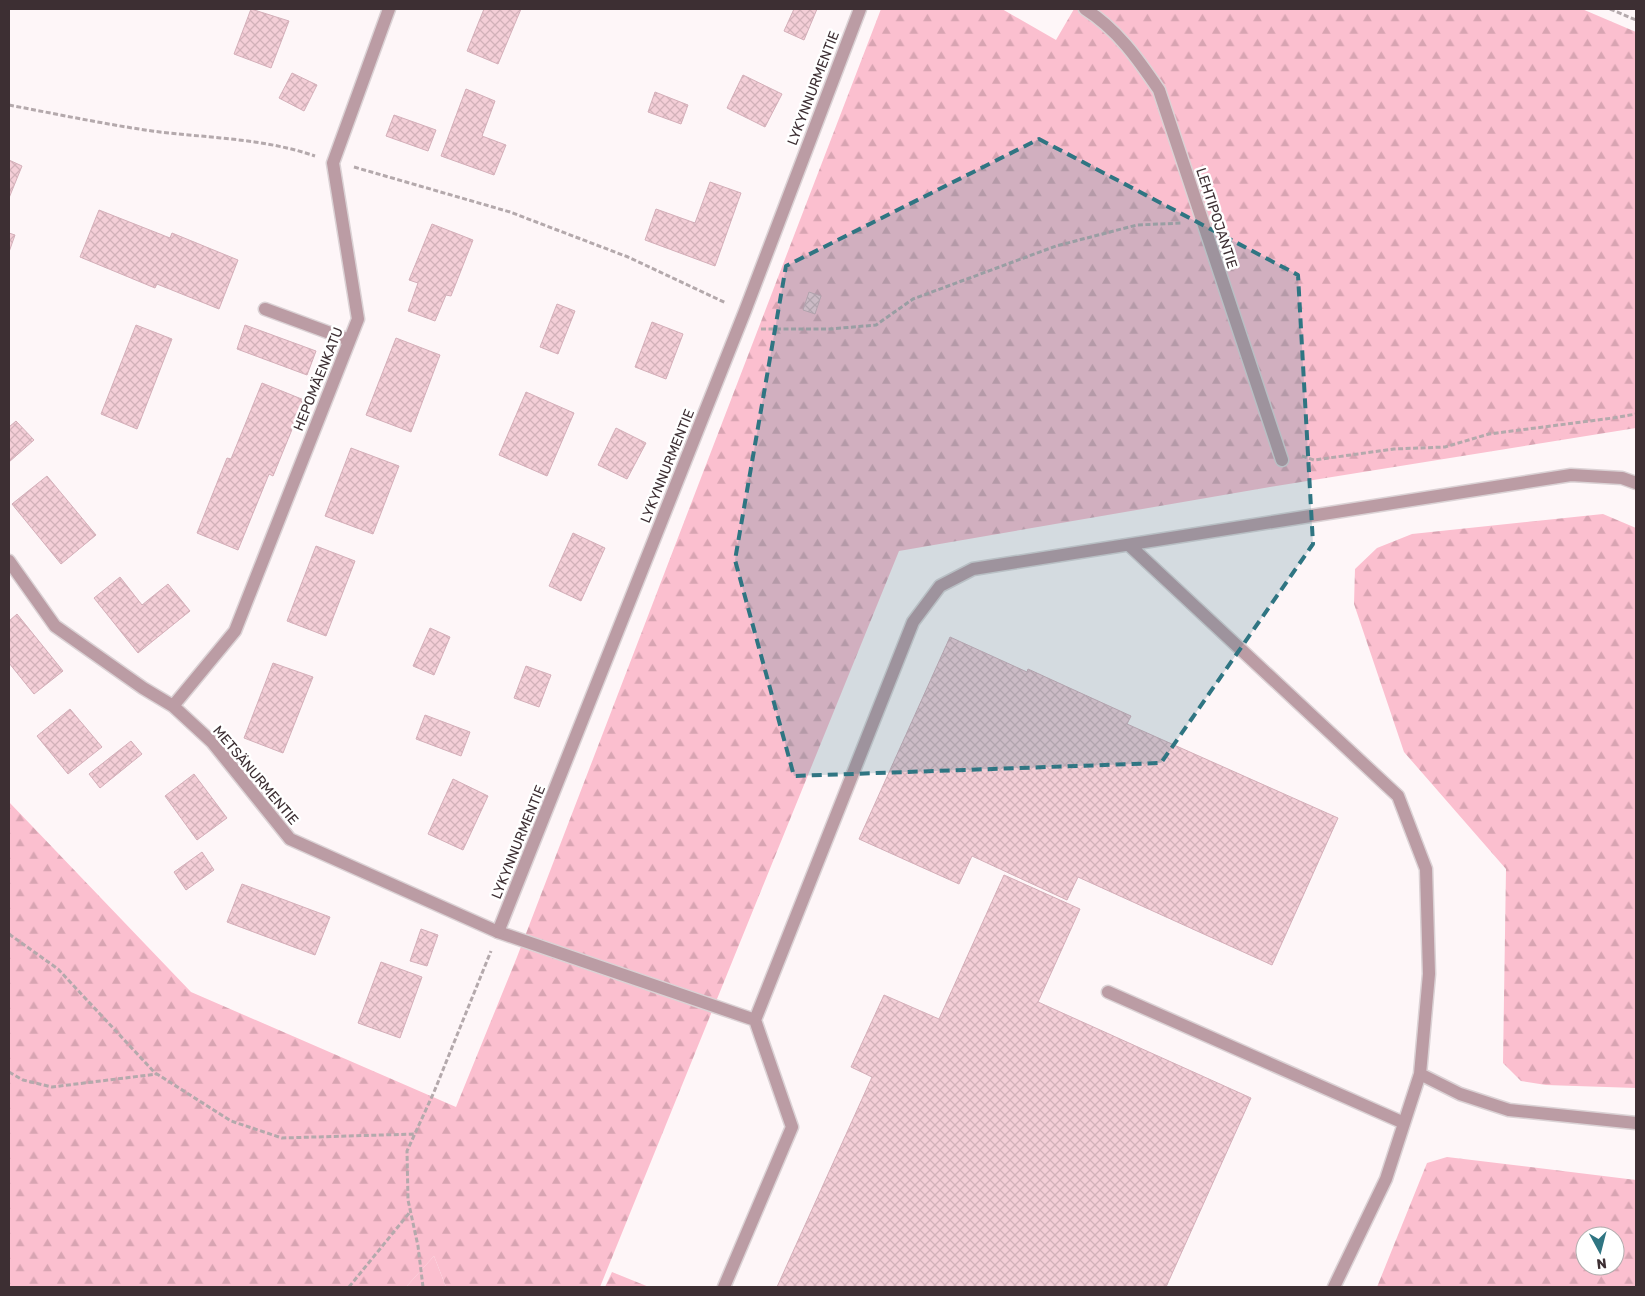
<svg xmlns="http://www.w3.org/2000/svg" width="1645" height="1296" viewBox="0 0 1645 1296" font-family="Rubik,sans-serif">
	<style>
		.grass { fill: #fbbfcf }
		.forest { fill: url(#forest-firs); fill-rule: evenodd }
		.building { fill: url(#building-cross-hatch); stroke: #d4afb9 }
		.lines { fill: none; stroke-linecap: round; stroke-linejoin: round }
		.lane-casing { stroke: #dbd2d5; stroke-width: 15 }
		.street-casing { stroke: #dbd2d5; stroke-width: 15 }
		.path { stroke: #b4a9ac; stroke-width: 3; stroke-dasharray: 5 2.5; stroke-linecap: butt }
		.lane { stroke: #bb9ca4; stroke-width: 12 }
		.street { stroke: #bb9ca4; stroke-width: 12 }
		.marked { fill: #2f7582; fill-opacity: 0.2; stroke: #2f7582; stroke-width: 4; stroke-dasharray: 10 6; stroke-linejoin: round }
		.labels { text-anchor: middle; stroke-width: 5; stroke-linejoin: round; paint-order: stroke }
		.street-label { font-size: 14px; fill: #3d2f33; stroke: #fff }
	</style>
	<defs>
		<pattern id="forest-firs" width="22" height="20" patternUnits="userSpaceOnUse" patternTransform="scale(1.25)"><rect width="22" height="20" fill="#fbbfcf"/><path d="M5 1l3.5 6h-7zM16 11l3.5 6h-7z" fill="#d8a4b2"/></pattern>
		<pattern id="building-cross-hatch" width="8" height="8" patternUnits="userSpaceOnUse" patternTransform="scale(1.25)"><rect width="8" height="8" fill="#f4ced7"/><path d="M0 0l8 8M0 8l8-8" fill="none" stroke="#d2b1b9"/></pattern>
	</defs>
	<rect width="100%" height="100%" fill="#fef6f8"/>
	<path class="grass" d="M 434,1256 L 446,1287 L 406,1287 Z"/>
	<path class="forest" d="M 881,9 L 1002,9 L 1056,40 L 1074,9 L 1582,9 L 1636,32 L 1636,428 L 1270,487 L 899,551 L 600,1287 L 446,1287 L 434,1256 L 406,1287 L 9,1287 L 9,802 L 191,992 L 456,1107 L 517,957 Z
		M 1603,514 L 1636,528 L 1636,1088 L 1546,1085 L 1521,1081 L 1503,1063 L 1506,869 L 1404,752 L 1354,604 L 1355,569 L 1377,548 L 1412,534 Z
		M 1447,1157 L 1636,1180 L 1636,1287 L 1377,1287 L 1427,1163 ZM 1585,1236 L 1615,1236 L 1615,1266 L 1585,1266 Z
		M 612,1272 L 649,1287 L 605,1287 Z"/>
	<path class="building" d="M 251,9 L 289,21 L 271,68 L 234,54 Z
		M 484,9 L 521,9 L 498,64 L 467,51 Z
		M 794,9 L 817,9 L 804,40 L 784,31 Z
		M 292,73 L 317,85 L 304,111 L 279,98 Z
		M 743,75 L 782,94 L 765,127 L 727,108 Z
		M 466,89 L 495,101 L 482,136 L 506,145 L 494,175 L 441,156 Z
		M 655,92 L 688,105 L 681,124 L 648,112 Z
		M 394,115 L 436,130 L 428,151 L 386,136 Z
		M 9,160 L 22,166 L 9,198 Z
		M 710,182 L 741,193 L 715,266 L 645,240 L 656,209 L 695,223 Z
		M 99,210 L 170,238 L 172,233 L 238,260 L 219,309 L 157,284 L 155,288 L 80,257 Z
		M 432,224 L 473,240 L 451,296 L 446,295 L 435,321 L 408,311 L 418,283 L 409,280 Z
		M 9,233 L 15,235 L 9,252 Z
		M 809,292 L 821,296 L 815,314 L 803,310 Z
		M 557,304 L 575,311 L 558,354 L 540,347 Z
		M 652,322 L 683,334 L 666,379 L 635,367 Z
		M 136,325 L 172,339 L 137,429 L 101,414 Z
		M 245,325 L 316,351 L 307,375 L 237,349 Z
		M 396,338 L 440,355 L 411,432 L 366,415 Z
		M 262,383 L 304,400 L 273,476 L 269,474 L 238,550 L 197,533 L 227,458 L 231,459 Z
		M 526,392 L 574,413 L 547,476 L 499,455 Z
		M 16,421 L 34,440 L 9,462 L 9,427 Z
		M 616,428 L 646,443 L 627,479 L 598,465 Z
		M 351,448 L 399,466 L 373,534 L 325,516 Z
		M 47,476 L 96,535 L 61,564 L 12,504 Z
		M 573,533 L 605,548 L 581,601 L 549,586 Z
		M 316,546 L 355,561 L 326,636 L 287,621 Z
		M 120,577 L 142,605 L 168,584 L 190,611 L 138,653 L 94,598 Z
		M 17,614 L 63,671 L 34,694 L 9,663 L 9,621 Z
		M 430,628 L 450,637 L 434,675 L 413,666 Z
		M 950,637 L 1027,672 L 1028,669 L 1131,716 L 1127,724 L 1338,818 L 1272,965 L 1078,877 L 1067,900 L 972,856 L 959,884 L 859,839 Z
		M 273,663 L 313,677 L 283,753 L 244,738 Z
		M 526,666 L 551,675 L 539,707 L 514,698 Z
		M 70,709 L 102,747 L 68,774 L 37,736 Z
		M 425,715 L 470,732 L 461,756 L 416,739 Z
		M 131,741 L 142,754 L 100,788 L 89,774 Z
		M 194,774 L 227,818 L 197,840 L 165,796 Z
		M 453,779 L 488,796 L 463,850 L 428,834 Z
		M 202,852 L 214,870 L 186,890 L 174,872 Z
		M 1004,875 L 1080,909 L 1038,1002 L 1251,1098 L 1166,1287 L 777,1287 L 872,1077 L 851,1067 L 884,995 L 939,1019 Z
		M 242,884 L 330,917 L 315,955 L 227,922 Z
		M 421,929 L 438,935 L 427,966 L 410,961 Z
		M 381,962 L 422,977 L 400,1038 L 358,1023 Z"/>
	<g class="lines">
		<g class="lane-casing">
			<path id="lane" d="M 265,309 L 349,340
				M 1129,545 L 1398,796 L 1426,869 L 1429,974 L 1420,1074 L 1386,1179 L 1334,1287
				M 498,932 L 755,1020
				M 1108,992 L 1404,1123
				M 1420,1074 L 1460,1094 L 1509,1110 L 1636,1123
				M 724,1287 L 792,1127 L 755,1020 L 913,622 L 940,586 L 973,569 L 1571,475 L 1622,478 L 1636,483"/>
		</g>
		<g class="street-casing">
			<path id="street" d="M 1085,9 C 1117,29 1138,59 1159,90 L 1282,460
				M 9,561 L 55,626 L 143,688 L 173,706 L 212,742 L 290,839 L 498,932 L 745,311 L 860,9
				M 173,706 L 235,631 L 358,319 L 333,163 L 389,9"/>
		</g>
		<path class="path" d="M 1610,9 L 1636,20
			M 9,105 C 56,114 104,124 152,131 C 206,138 263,138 315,156
			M 354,167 L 510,212 L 628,257 L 726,303
			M 761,329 L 830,329 L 876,325 L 913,299 L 1056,246 L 1137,225 L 1182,223
			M 1302,456 L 1314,460 L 1394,449 L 1445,447 L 1489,434 L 1613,418 L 1636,414
			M 9,934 L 58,969 L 156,1074
			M 9,1072 L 23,1080 L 52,1087 L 157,1074 L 231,1121 L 282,1138 L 415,1134
			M 349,1287 L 410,1212
			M 423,1287 L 418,1246 L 408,1200 L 407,1151 L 434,1092 L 491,951"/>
		<use href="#lane" class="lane"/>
		<use href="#street" class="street"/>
	</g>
	<path class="marked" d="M 1039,139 L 1298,275 L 1313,544 L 1161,763 L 794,776 L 735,560 L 786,266 Z"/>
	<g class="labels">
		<g class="street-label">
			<text transform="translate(813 88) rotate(-69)" y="5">LYKYNNURMENTIE</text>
			<text transform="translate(1217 218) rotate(72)" y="5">LEHTIPOJANTIE</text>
			<text transform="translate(318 379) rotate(-68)" y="5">HEPOMÄENKATU</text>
			<text transform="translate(667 466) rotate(-68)" y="5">LYKYNNURMENTIE</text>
			<text transform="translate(256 775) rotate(50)" y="5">METSÄNURMENTIE</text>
			<text transform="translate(518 842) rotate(-68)" y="5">LYKYNNURMENTIE</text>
		</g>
	</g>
	<rect width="1645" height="1296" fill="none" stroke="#3d2f33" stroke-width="20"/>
	<g transform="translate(1600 1251) rotate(173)"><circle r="24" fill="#ffffff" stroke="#b1acad"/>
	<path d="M0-4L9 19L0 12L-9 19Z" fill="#2f7582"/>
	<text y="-8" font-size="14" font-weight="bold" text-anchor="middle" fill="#3d2f33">N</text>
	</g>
</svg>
